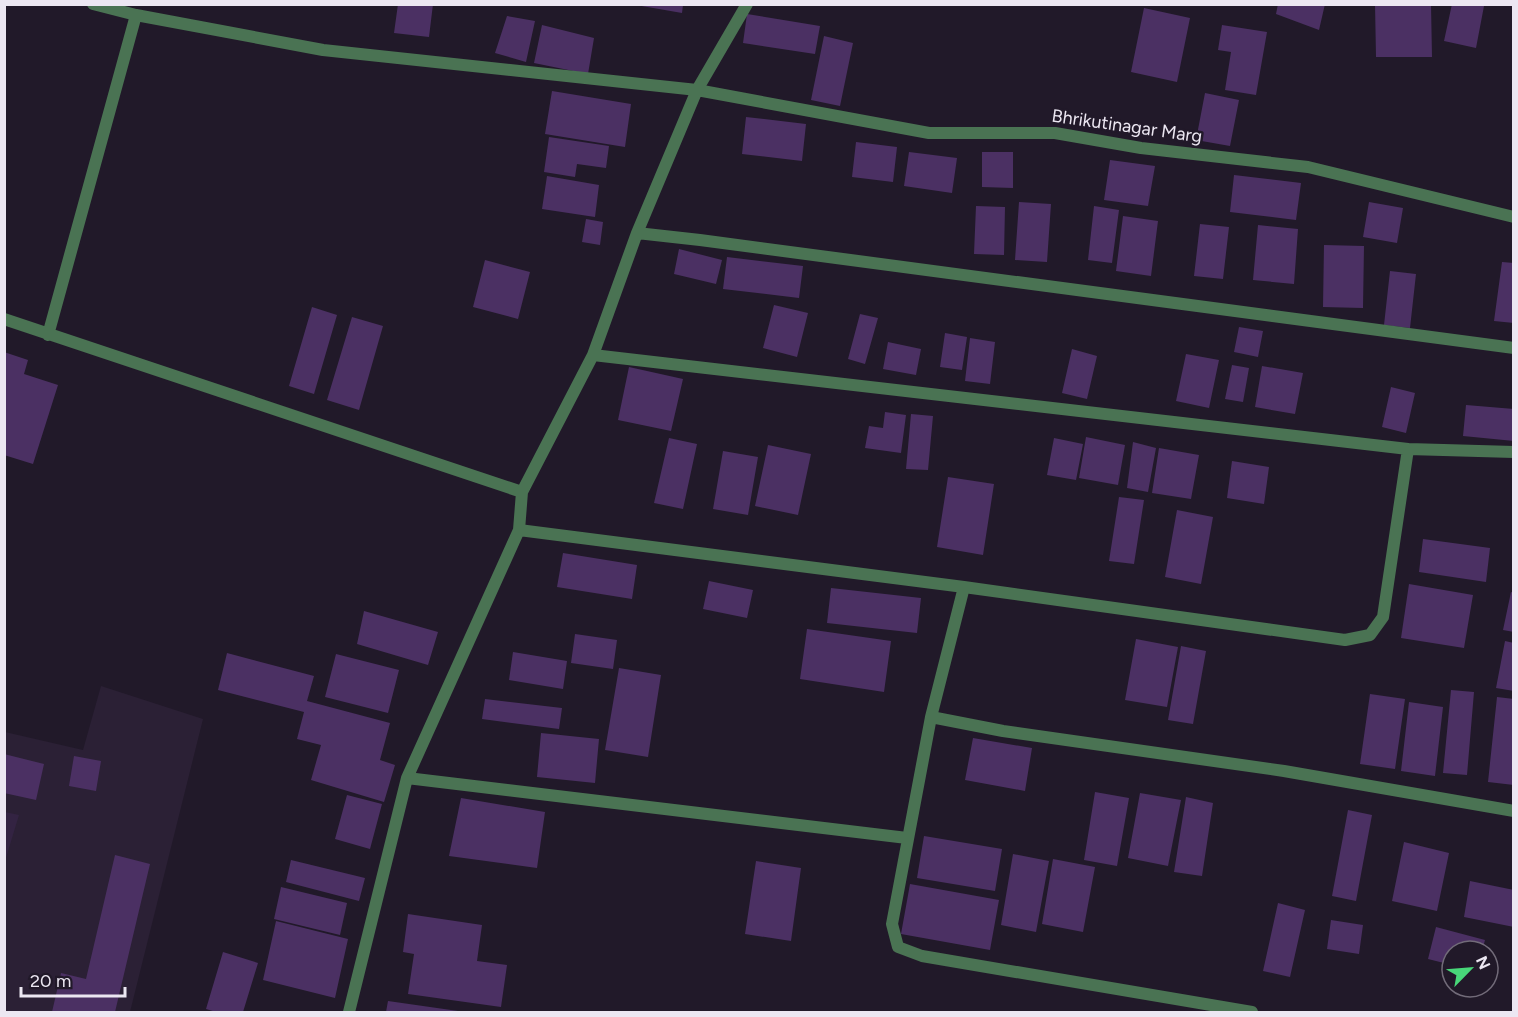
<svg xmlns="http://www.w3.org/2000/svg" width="1518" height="1017" viewBox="0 0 1518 1017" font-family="Figtree,sans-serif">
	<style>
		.built { fill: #2b2035 }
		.green { fill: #332342 }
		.building { fill: #4b3063 }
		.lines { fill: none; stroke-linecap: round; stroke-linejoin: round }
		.minor { stroke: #4a7353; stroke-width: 12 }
		.labels { text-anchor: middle; stroke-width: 5; stroke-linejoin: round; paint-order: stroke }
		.street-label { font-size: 18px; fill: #ece7f2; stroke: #211929 }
	</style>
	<rect width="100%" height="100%" fill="#211929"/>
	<path class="built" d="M 101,686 L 203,719 L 130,1012 L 5,1012 L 5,732 L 83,750 Z"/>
	<path class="green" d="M 5,812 L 19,815 L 5,861 L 4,812 Z"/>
	<path class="building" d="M 398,4 L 433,4 L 429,37 L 394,33 Z
		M 1278,4 L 1325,4 L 1319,30 L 1276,14 Z
		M 1375,4 L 1431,4 L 1432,57 L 1376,57 Z
		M 1452,4 L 1484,6 L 1476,48 L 1444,41 Z
		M 636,5 L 683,5 L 682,13 Z
		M 1144,8 L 1190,18 L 1177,82 L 1131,72 Z
		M 747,14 L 820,26 L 815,54 L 743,43 Z
		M 507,16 L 535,21 L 526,62 L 495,53 Z
		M 542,25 L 594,38 L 588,74 L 534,63 Z
		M 1222,25 L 1267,32 L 1256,95 L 1225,90 L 1231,52 L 1218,50 Z
		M 824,36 L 853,43 L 840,106 L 811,100 Z
		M 552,91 L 631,104 L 625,147 L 545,134 Z
		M 1205,93 L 1239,100 L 1230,146 L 1196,140 Z
		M 746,117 L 806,124 L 802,161 L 742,154 Z
		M 549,137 L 609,146 L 606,168 L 577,164 L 575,177 L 544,172 Z
		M 856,142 L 897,147 L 893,182 L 852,177 Z
		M 909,152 L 957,158 L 952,193 L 904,186 Z
		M 982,152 L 1013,152 L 1013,188 L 982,187 Z
		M 1110,160 L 1155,166 L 1148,206 L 1104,200 Z
		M 1234,175 L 1301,183 L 1296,220 L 1230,212 Z
		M 547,176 L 599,185 L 595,217 L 542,209 Z
		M 1019,202 L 1051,204 L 1047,262 L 1015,260 Z
		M 1369,202 L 1403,208 L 1397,243 L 1363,237 Z
		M 976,206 L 1005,207 L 1004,255 L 974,254 Z
		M 1094,206 L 1119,210 L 1112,263 L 1088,260 Z
		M 1123,216 L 1158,221 L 1151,276 L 1116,271 Z
		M 586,219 L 603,222 L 600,245 L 582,242 Z
		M 1200,224 L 1229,227 L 1223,279 L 1194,276 Z
		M 1258,225 L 1298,229 L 1294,284 L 1253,280 Z
		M 1324,245 L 1364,246 L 1363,308 L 1323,307 Z
		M 679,249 L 722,260 L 716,284 L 674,274 Z
		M 727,257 L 803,266 L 799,298 L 723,289 Z
		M 485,260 L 530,272 L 518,319 L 473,307 Z
		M 1502,262 L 1514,263 L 1514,323 L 1494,321 Z
		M 1390,271 L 1416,274 L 1410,328 L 1384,325 Z
		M 774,305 L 808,313 L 797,357 L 763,348 Z
		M 312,307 L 337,315 L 314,394 L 289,386 Z
		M 860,314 L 878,318 L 865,364 L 848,359 Z
		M 352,317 L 383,326 L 359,410 L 327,400 Z
		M 1239,327 L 1263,331 L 1258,357 L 1234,352 Z
		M 945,333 L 967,337 L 962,370 L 940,367 Z
		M 970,338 L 995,342 L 990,384 L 965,381 Z
		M 888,342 L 921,349 L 916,375 L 883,369 Z
		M 1072,349 L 1097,356 L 1087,399 L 1062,393 Z
		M 4,352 L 28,360 L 24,374 L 58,385 L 33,464 L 4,455 Z
		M 1186,354 L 1219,360 L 1209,408 L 1176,401 Z
		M 1232,365 L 1249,368 L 1243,402 L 1225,399 Z
		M 1262,366 L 1303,373 L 1295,414 L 1255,407 Z
		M 629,367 L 683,379 L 671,431 L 618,420 Z
		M 1391,387 L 1415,393 L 1406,433 L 1382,427 Z
		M 1466,405 L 1514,409 L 1514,441 L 1463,436 Z
		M 885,412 L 906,415 L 901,453 L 865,448 L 869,426 L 883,428 Z
		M 911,414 L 933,416 L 928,470 L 906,469 Z
		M 1086,437 L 1125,445 L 1118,485 L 1079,478 Z
		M 669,438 L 697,444 L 683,509 L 654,503 Z
		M 1054,438 L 1083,444 L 1076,480 L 1047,475 Z
		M 1133,442 L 1156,448 L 1148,492 L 1127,488 Z
		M 768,445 L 811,454 L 798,515 L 755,506 Z
		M 1159,448 L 1199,455 L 1191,499 L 1152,493 Z
		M 723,451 L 758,457 L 748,515 L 713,509 Z
		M 1232,461 L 1269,467 L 1264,504 L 1227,498 Z
		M 948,477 L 994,484 L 983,555 L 937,547 Z
		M 1119,497 L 1144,500 L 1134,564 L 1109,561 Z
		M 1177,510 L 1213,517 L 1201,584 L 1165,577 Z
		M 1423,539 L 1490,548 L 1486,582 L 1419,572 Z
		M 563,553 L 637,565 L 632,599 L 557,587 Z
		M 709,581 L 753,590 L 747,618 L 703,609 Z
		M 1409,584 L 1473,595 L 1464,648 L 1401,638 Z
		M 831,588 L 921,598 L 917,633 L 827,623 Z
		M 1511,592 L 1514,593 L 1514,632 L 1503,630 Z
		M 364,611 L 438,632 L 428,665 L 357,644 Z
		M 807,629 L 891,641 L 884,692 L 800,679 Z
		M 575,634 L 617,640 L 613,669 L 571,663 Z
		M 1136,639 L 1178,647 L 1167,707 L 1125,700 Z
		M 1505,641 L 1514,643 L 1514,691 L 1496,688 Z
		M 1181,646 L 1206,651 L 1193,724 L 1168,720 Z
		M 513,652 L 567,661 L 563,689 L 509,680 Z
		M 227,653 L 314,676 L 307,701 L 390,723 L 380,760 L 395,765 L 384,802 L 311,780 L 321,745 L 297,739 L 304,712 L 218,690 Z
		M 336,654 L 399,670 L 388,713 L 325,697 Z
		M 619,668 L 661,675 L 648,757 L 605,750 Z
		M 1451,690 L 1474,692 L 1467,775 L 1443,773 Z
		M 1370,694 L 1405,699 L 1395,769 L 1360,764 Z
		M 1497,697 L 1514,699 L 1514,785 L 1488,782 Z
		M 485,699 L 562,708 L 559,729 L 482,719 Z
		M 1409,702 L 1443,707 L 1435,776 L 1401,771 Z
		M 541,733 L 599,739 L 595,783 L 537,777 Z
		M 973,738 L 1032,748 L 1025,791 L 965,780 Z
		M 4,754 L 44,764 L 36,800 L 4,793 Z
		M 74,756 L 101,761 L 96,791 L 69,786 Z
		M 1095,792 L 1129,798 L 1117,866 L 1084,860 Z
		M 1140,793 L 1181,800 L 1168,866 L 1128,858 Z
		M 347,795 L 382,804 L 370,849 L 335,839 Z
		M 1186,797 L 1213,803 L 1202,876 L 1174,872 Z
		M 461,798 L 545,812 L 537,868 L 449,856 Z
		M 1348,810 L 1372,815 L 1356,901 L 1332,896 Z
		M 924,836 L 1002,849 L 995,891 L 917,878 Z
		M 1404,842 L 1449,853 L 1437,911 L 1392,901 Z
		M 1013,854 L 1049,861 L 1036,932 L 1001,925 Z
		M 115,855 L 150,864 L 115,1012 L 52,1012 L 61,973 L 86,979 Z
		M 1053,859 L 1095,867 L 1083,932 L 1042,924 Z
		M 291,860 L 365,878 L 359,901 L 286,882 Z
		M 756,861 L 801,868 L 791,941 L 745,934 Z
		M 1470,881 L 1514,890 L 1514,927 L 1464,917 Z
		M 910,884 L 999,900 L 990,950 L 901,934 Z
		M 281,887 L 347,903 L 340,935 L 274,919 Z
		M 1278,903 L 1305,910 L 1290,977 L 1263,971 Z
		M 408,914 L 482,925 L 477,961 L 507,965 L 501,1007 L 408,994 L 414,954 L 403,952 Z
		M 1331,920 L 1363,925 L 1359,954 L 1327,949 Z
		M 276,921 L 348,939 L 335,998 L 263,980 Z
		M 1436,927 L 1485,940 L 1482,951 L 1452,951 L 1452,965 L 1428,959 Z
		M 223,952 L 258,963 L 243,1012 L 216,1012 L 206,1009 Z
		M 388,1001 L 458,1011 L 457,1012 L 386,1012 Z"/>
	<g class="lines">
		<path class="minor" d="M 93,4 L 136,15 L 323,50 L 697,90 L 929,133 L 1055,133 L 1141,148 L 1308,167 L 1514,217
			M 637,233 L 700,240 L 1514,348
			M 4,319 L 522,492
			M 48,335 L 136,15
			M 593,355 L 1408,449 L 1514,452
			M 519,530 L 964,587 L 1345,640 L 1370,635 L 1383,617 L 1408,449
			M 931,717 L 964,587
			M 407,778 L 907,838
			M 349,1012 L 407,778 L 519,530 L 522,492 L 593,355 L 637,233 L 697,90 L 747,4
			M 1252,1012 L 922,956 L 898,947 L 892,924 L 931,717 L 1003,731 L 1284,771 L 1514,811"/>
	</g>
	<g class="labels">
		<g class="street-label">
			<text transform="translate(1127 126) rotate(8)" y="6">Bhrikutinagar Marg</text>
		</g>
	</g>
	<rect width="1518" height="1017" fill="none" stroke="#ece7f2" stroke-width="12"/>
	<g transform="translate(1470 969) rotate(65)"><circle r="28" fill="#211929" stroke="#726b79" stroke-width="1.5"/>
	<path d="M0-4.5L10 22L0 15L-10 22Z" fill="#48d779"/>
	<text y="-9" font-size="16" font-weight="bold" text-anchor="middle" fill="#ece7f2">N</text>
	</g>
	<path d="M21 987v9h104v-9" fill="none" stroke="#ece7f2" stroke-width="3"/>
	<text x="30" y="987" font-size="18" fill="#ece7f2" stroke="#211929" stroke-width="4.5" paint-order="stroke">20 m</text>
</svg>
